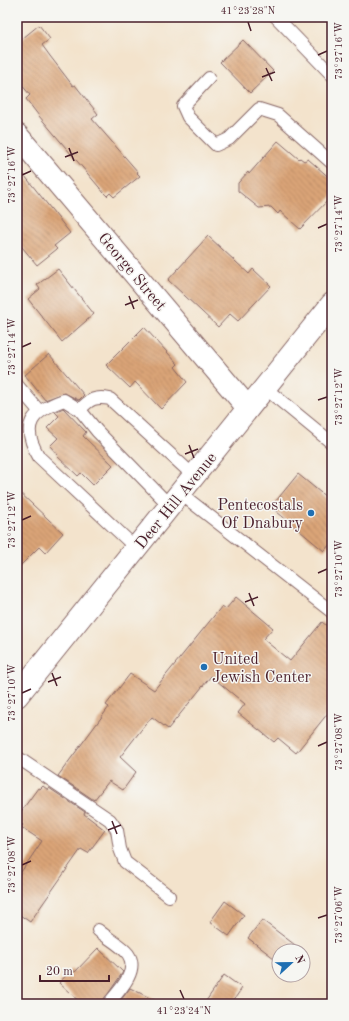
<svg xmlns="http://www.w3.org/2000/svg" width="349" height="1021" viewBox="0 0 349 1021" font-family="'Old Standard TT',serif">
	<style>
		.building { fill: url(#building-back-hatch) }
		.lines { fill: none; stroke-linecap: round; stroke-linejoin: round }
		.service-casing { stroke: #856463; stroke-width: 14 }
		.minor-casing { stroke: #856463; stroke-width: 24 }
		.tertiary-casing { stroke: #856463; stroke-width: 24 }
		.service { stroke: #fff; stroke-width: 12 }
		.minor { stroke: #fff; stroke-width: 22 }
		.tertiary { stroke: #fff; stroke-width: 22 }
		.ticks { fill: none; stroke: #4a1f2b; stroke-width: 1.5 }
		.poi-dot { fill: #1f6fb2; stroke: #f6f6f2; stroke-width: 1.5 }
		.labels { text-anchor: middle; stroke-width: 3; stroke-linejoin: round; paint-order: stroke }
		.street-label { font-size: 16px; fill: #4a1f2b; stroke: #f6f6f2 }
		.poi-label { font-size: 16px; fill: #4a1f2b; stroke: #f6f6f2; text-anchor: end }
		.neatline { fill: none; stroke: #4a1f2b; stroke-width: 1.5 }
		.ticks-label { font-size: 10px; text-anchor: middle; fill: #4a1f2b }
	</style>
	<defs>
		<pattern id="building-back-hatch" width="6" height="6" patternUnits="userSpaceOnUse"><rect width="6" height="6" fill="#daa477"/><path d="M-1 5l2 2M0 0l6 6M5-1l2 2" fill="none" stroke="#b38562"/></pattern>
	</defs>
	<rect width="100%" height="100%" fill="#f6f6f2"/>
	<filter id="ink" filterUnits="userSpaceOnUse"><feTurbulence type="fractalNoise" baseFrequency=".025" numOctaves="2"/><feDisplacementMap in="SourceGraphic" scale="8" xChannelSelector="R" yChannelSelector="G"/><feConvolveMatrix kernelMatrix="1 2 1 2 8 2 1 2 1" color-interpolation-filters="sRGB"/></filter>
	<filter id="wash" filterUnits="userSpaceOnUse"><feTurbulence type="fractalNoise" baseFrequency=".012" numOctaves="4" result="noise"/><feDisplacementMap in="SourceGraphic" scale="16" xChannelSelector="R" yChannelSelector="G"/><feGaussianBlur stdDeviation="0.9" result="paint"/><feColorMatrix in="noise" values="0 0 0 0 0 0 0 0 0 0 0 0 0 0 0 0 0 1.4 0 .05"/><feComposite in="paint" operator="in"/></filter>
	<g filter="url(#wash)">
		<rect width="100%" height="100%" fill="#f3e3cc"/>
		<g id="blocks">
			<path class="building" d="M 39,25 L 50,39 L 42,45 L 50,56 L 73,86 L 75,85 L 98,114 L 92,119 L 138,172 L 137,173 L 140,176 L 114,197 L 110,193 L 107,196 L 104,193 L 39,116 L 26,99 L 30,95 L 17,79 L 17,43 Z
				M 243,40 L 273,71 L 250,93 L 220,62 Z
				M 278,141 L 299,159 L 300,158 L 304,161 L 308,159 L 332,180 L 332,196 L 300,229 L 280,211 L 278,214 L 271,207 L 259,208 L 238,191 L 238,183 L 248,172 L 249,174 Z
				M 17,166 L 70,233 L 54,246 L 57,249 L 37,265 L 17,241 Z
				M 208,236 L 249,274 L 253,269 L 271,286 L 238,321 L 230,314 L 218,327 L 168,280 Z
				M 58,269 L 94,314 L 62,342 L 28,299 L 40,289 L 37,285 Z
				M 144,327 L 178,364 L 175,367 L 187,382 L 161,409 L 135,382 L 130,388 L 106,365 Z
				M 49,354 L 84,395 L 79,400 L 64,393 L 45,400 L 25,375 Z
				M 63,408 L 86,432 L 83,436 L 113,465 L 93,485 L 81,473 L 78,476 L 57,456 L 58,455 L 50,446 L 58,438 L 47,428 L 59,416 L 55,412 Z
				M 298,474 L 332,502 L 332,542 L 324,551 L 271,507 Z
				M 17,490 L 63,533 L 45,553 L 39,547 L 17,569 Z
				M 236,597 L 273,628 L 263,639 L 290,661 L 322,622 L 332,630 L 332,708 L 296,753 L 278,738 L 274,742 L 238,713 L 245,704 L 211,676 L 168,729 L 152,717 L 145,725 L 120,757 L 136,772 L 123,790 L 109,781 L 94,800 L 58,776 L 109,707 L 106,705 L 130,674 L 154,690 L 222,606 L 226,609 Z
				M 43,786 L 48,790 L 49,788 L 85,812 L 84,814 L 105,830 L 88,853 L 81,849 L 30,922 L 17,913 L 17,878 L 42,841 L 21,827 L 23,825 L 17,821 L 17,817 L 38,788 L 40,789 Z
				M 225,901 L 244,915 L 229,936 L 210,922 Z
				M 262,920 L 303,951 L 279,951 L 279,962 L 248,938 Z
				M 98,948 L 123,972 L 101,1004 L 82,1004 L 59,983 L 72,969 L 75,972 Z
				M 224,975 L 242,988 L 231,1004 L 204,1004 Z
				M 130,988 L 162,1004 L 118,1004 Z"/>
		</g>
	</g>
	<g filter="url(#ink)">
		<use href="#blocks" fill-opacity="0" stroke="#856463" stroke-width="1"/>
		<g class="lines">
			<g class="service-casing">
				<path id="service" d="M 276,17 L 332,75
					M 209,78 L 183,106 L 188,117 L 216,145 L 229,139 L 259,109 L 278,115 L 332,163
					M 17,385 L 40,412
					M 265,388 L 332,443
					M 80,410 C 89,399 96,396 110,399 L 194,476
					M 180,493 L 332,612
					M 136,548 L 39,457 C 19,424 33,411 64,400 L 80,410 L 97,431 L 170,506
					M 17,757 L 110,820 L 117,830 L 120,849 L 125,862 L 169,896
					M 98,930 C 107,938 121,945 128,954 C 140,971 118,992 108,1004"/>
			</g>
			<g class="minor-casing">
				<path id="minor" d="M 17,135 L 248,408"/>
			</g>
			<g class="tertiary-casing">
				<path id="tertiary" d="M 17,696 L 332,304"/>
			</g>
			<use href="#service" class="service"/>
			<use href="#minor" class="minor"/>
			<use href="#tertiary" class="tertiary"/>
		</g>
	</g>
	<path class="ticks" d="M 248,22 L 251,31M 318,55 L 327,51M 266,68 L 272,81M 262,77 L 275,72M 69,148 L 74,161M 65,157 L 78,152M 22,175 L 31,171M 318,228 L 327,224M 129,296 L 134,309M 125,305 L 138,300M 22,347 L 31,343M 318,400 L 327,397M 189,445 L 194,458M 185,454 L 198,449M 22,520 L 31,516M 318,573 L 327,569M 249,593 L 254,606M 245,602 L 258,597M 52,673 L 57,686M 48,682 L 61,677M 22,693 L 31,689M 318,746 L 327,742M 112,821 L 117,834M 108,830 L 121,825M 22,865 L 31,861M 318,918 L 327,915M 180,990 L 184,999"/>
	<g class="poi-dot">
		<circle cx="311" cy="513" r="4"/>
		<circle cx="204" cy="667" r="4"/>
	</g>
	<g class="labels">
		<g class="street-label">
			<text transform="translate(133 271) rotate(50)" y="6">George Street</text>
			<text transform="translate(175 500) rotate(-51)" y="6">Deer Hill Avenue</text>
		</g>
		<g class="poi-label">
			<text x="303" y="510">Pentecostals<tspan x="303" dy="18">Of Dnabury</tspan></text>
			<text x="212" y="664" text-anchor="start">United<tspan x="212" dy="18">Jewish Center</tspan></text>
		</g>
	</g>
	<rect width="349" height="1021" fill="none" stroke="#f6f6f2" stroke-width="44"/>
	<g transform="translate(291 963) rotate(68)"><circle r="19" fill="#f6f6f2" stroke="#b1a0a2"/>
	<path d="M0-3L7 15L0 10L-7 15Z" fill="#1f6fb2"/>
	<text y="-6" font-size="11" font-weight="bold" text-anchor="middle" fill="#4a1f2b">N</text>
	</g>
	<path d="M40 975v6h69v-6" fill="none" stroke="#4a1f2b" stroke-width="2"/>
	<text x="46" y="975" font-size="12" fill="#4a1f2b" stroke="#f6f6f2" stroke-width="3" paint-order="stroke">20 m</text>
	<rect x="22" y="22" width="305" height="977" class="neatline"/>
	<g class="ticks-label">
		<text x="248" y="14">41°23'28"N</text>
		<text transform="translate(338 51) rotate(-90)" y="4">73°27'16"W</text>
		<text transform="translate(11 175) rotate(-90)" y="4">73°27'16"W</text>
		<text transform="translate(338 224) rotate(-90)" y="4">73°27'14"W</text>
		<text transform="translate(11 347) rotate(-90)" y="4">73°27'14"W</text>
		<text transform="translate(338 397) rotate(-90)" y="4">73°27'12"W</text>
		<text transform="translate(11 520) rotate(-90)" y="4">73°27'12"W</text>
		<text transform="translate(338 569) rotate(-90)" y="4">73°27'10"W</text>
		<text transform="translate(11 693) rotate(-90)" y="4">73°27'10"W</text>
		<text transform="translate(338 742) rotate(-90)" y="4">73°27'08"W</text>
		<text transform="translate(11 865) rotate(-90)" y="4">73°27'08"W</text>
		<text transform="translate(338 915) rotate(-90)" y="4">73°27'06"W</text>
		<text x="184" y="1014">41°23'24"N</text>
	</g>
</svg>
